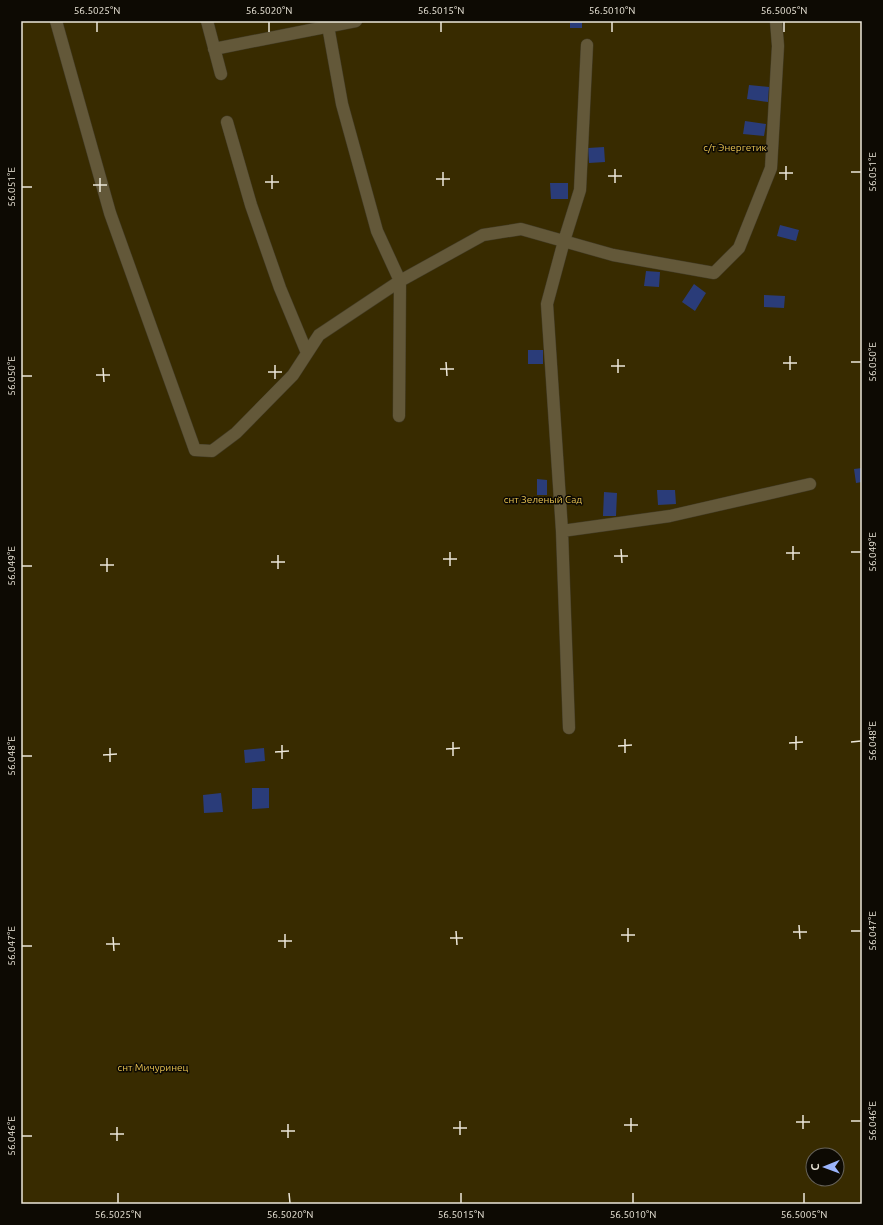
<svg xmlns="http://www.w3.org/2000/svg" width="883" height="1225" viewBox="0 0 883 1225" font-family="Ubuntu,sans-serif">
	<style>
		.green { fill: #382b00; fill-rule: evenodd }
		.building { fill: #2a3c79 }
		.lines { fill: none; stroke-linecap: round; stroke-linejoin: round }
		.minor-casing { stroke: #433c26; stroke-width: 13 }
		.minor { stroke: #635839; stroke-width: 12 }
		.ticks { fill: none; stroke: #ece7da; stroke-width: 1.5 }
		.labels { text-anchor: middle; stroke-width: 3; stroke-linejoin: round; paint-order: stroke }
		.park-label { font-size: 10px; fill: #e9c351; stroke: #0d0a03 }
		.neatline { fill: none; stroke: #ece7da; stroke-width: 1.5 }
		.ticks-label { font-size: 10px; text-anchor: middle; fill: #ece7da }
	</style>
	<rect width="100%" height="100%" fill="#272009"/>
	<path class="green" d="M 21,21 L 862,21 L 862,1204 L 21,1204 ZM 813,1155 L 837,1155 L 837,1179 L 813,1179 Z"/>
	<path class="building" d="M 570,21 L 582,21 L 582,28 L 570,28 Z
		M 749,85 L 769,87 L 768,102 L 747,99 Z
		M 745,121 L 766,124 L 764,136 L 743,134 Z
		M 604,147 L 605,162 L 589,163 L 588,148 Z
		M 550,183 L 568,183 L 568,199 L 551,199 Z
		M 780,225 L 799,230 L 796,241 L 777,236 Z
		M 646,271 L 660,272 L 659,287 L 644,286 Z
		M 694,284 L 706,293 L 695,311 L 682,302 Z
		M 764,295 L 785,296 L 784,308 L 764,307 Z
		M 528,350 L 543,350 L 543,364 L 528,364 Z
		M 862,468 L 862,482 L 856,483 L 854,469 Z
		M 537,479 L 547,480 L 547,495 L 537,495 Z
		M 657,490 L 675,490 L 676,504 L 658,505 Z
		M 604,492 L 617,493 L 616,516 L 603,516 Z
		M 264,748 L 265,761 L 245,763 L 244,750 Z
		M 252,788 L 269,788 L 269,808 L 252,809 Z
		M 221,793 L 223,812 L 204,813 L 203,795 Z"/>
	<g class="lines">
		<g class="minor-casing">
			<path id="minor" d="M 56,21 L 110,213 L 195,450 L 212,451 L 236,433 L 293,375 L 319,335 L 400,281 L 483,235 L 521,229 L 613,255 L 714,273 L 739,248 L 771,168 L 778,46 L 776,21
				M 207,21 L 221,74
				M 328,26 L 342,104 L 377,231 L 400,281 L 399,416
				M 214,49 L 356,21
				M 227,122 L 251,205 L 280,288 L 307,353
				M 562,531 L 670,516 L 810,484
				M 569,728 L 562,531 L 547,304 L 564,241 L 580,190 L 587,45"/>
		</g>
		<use href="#minor" class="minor"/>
	</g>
	<path class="ticks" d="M 97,22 L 97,32M 269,22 L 269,32M 441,22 L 441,32M 612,22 L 612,32M 784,22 L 784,32M 786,166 L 786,180M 615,169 L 615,183M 443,172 L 443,186M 851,172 L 861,172M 779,173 L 793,173M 272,175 L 272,189M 608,176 L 622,176M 100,178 L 100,192M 436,179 L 450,179M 265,182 L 279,182M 93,185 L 107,185M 22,187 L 32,187M 790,356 L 790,370M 618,359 L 618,373M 446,362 L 447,376M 851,362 L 861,362M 783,363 L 797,363M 275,365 L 275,379M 611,366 L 625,366M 103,368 L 104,382M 440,369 L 454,369M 268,372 L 282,372M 96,375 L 110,375M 22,376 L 32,376M 793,546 L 793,560M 621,549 L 622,563M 450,552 L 450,566M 851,552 L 861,552M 786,553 L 800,553M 278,555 L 278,569M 614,556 L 628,556M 107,558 L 107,572M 443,559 L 457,559M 271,562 L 285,562M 100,565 L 114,565M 22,566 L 32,566M 796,736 L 796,750M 625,739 L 625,753M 453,742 L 453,756M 851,742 L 861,741M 789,743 L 803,742M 282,745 L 282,759M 618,746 L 632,745M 110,748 L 110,762M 446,749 L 460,748M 275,752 L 289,751M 103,755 L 117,754M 22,756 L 32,756M 799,925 L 800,939M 628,928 L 628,942M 456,931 L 457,945M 851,931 L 861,931M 793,932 L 807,932M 285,934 L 285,948M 621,935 L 635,935M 113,937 L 114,951M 450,938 L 463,938M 278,941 L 292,941M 106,944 L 120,944M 22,946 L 32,946M 803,1115 L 803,1129M 631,1118 L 631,1132M 460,1121 L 460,1135M 851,1121 L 861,1121M 796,1122 L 810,1122M 288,1124 L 288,1138M 624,1125 L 638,1125M 117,1127 L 117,1141M 453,1128 L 467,1128M 281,1131 L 295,1131M 110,1134 L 124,1134M 22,1136 L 32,1136M 118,1193 L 118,1203M 289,1193 L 290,1203M 461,1193 L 461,1203M 633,1193 L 633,1203M 804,1193 L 804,1203"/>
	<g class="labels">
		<g class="park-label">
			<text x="735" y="151">с/т Энергетик</text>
			<text x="543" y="503">снт Зеленый Сад</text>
			<text x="153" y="1071">снт Мичуринец</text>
		</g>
	</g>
	<rect width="883" height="1225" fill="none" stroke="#0d0a03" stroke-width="44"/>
	<g transform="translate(825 1167) rotate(269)"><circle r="19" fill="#0d0a03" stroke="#666259"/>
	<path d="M0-3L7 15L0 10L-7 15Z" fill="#9bb5fd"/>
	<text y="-6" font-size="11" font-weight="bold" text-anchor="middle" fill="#ece7da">С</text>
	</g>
	<rect x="22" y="22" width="839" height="1181" class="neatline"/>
	<g class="ticks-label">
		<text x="97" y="14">56.5025°N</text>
		<text x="269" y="14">56.5020°N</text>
		<text x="441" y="14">56.5015°N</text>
		<text x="612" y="14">56.5010°N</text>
		<text x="784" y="14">56.5005°N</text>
		<text transform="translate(872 172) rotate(-90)" y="4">56.051°E</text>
		<text transform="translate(11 187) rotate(-90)" y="4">56.051°E</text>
		<text transform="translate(872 362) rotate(-90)" y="4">56.050°E</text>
		<text transform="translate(11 376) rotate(-90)" y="4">56.050°E</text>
		<text transform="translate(872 552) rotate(-90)" y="4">56.049°E</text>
		<text transform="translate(11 566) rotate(-90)" y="4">56.049°E</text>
		<text transform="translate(872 741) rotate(-90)" y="4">56.048°E</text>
		<text transform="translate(11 756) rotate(-90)" y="4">56.048°E</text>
		<text transform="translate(872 931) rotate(-90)" y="4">56.047°E</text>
		<text transform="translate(11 946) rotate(-90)" y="4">56.047°E</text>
		<text transform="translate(872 1121) rotate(-90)" y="4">56.046°E</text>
		<text transform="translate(11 1136) rotate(-90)" y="4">56.046°E</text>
		<text x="118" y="1218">56.5025°N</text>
		<text x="290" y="1218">56.5020°N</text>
		<text x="461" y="1218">56.5015°N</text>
		<text x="633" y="1218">56.5010°N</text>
		<text x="804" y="1218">56.5005°N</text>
	</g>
</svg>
